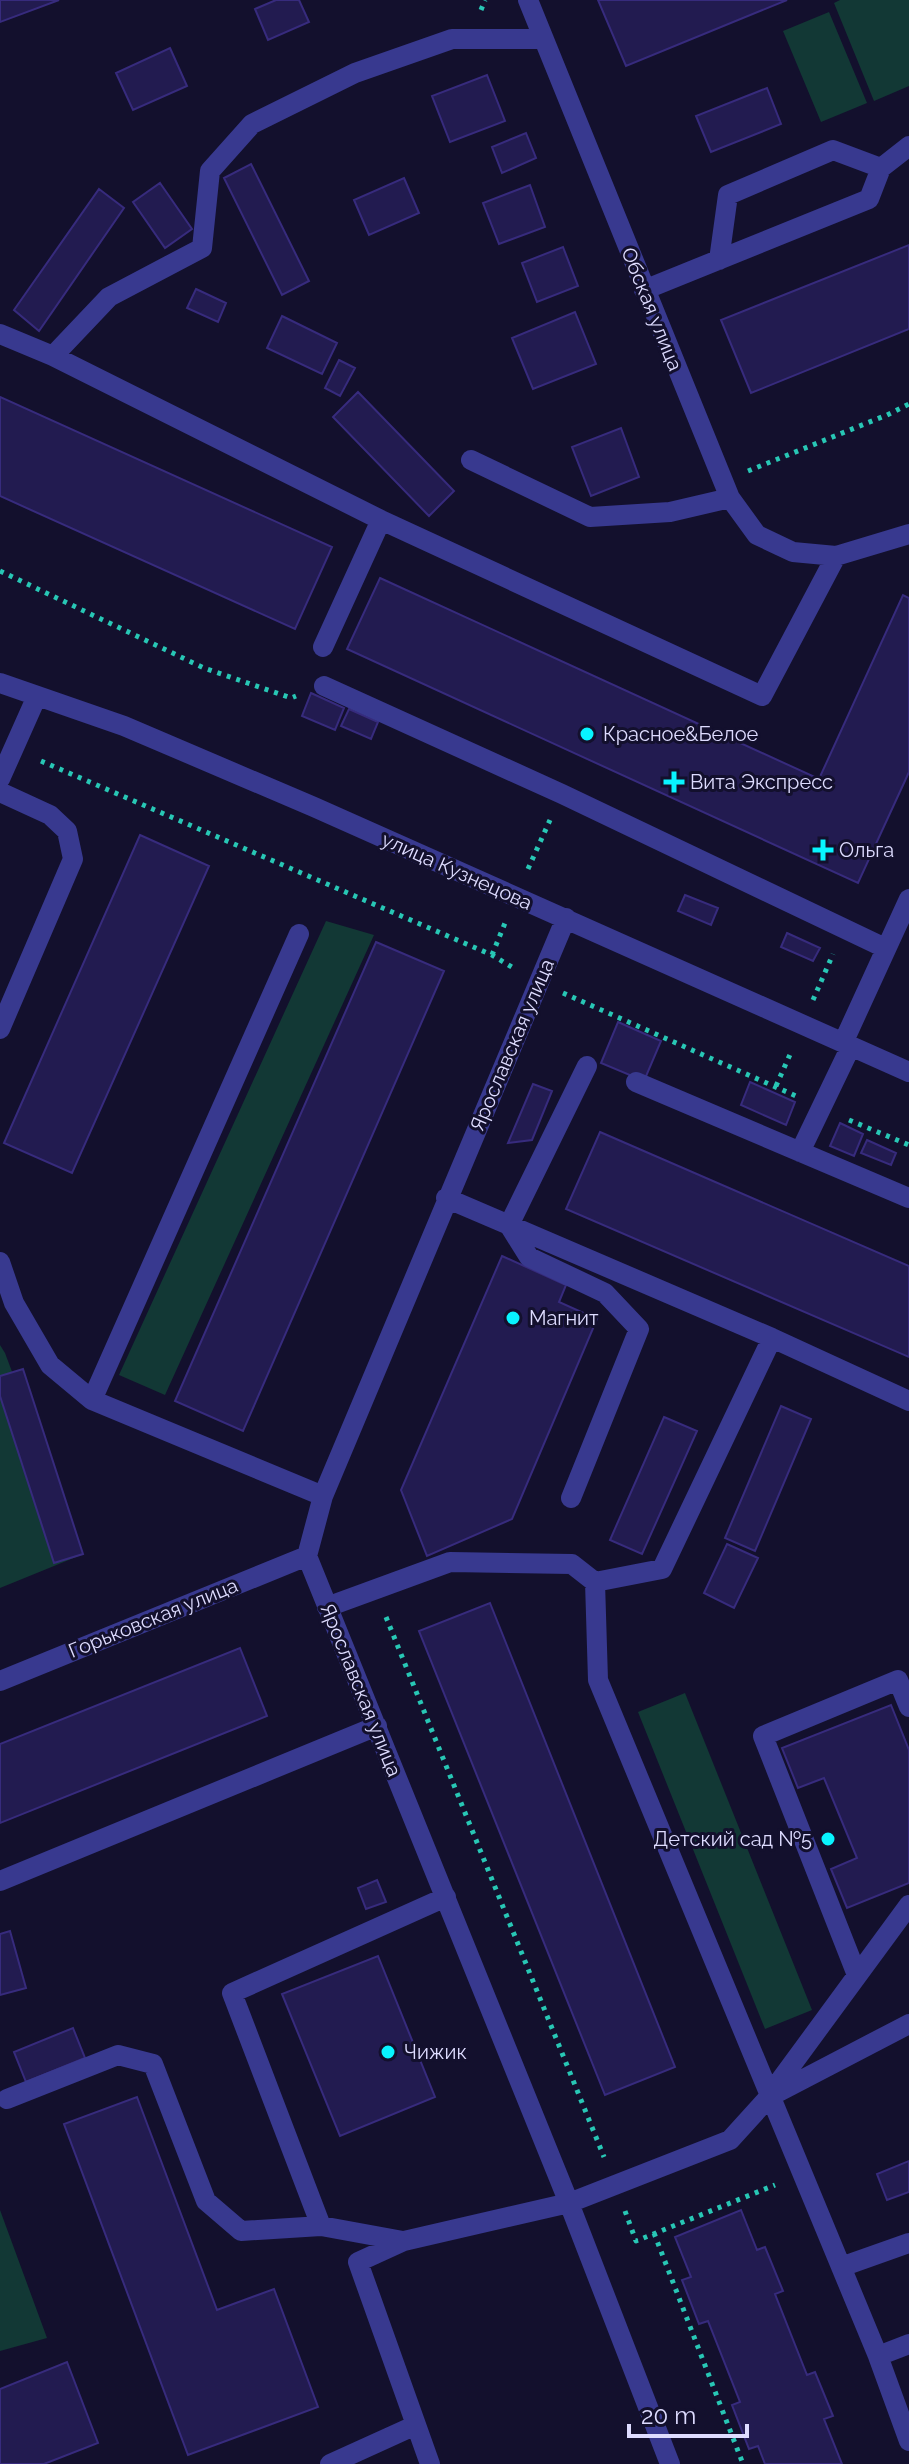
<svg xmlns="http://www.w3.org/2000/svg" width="909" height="2464" viewBox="0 0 909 2464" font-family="Raleway,sans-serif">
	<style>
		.green { fill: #123835 }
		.building { fill: #221b50; stroke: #372b7d; stroke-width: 2 }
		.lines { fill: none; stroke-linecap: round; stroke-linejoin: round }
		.path { stroke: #28c7b5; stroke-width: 5; stroke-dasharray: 4 6; stroke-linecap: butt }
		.minor { stroke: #38398f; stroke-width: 20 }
		.poi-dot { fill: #08f4ff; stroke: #13102d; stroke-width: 3 }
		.labels { text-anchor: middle; stroke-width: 6; stroke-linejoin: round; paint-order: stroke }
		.street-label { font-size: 20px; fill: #dedcff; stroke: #13102d }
		.poi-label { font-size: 20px; fill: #dedcff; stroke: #13102d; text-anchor: start }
	</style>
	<rect width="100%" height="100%" fill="#13102d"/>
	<path class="green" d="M 840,0 L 909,0 L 909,86 L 874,101 L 834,3 Z
		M 829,12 L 867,103 L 821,122 L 783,31 Z
		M 326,921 L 374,935 L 165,1395 L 119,1375 Z
		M 0,1345 L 5,1353 L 81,1555 L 0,1588 Z
		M 685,1693 L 812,2010 L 765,2029 L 638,1712 Z
		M 0,2210 L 47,2338 L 0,2351 Z"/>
	<path class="building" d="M 0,0 L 59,0 L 0,22 Z
		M 276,0 L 299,0 L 309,22 L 268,40 L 255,9 Z
		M 598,0 L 787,0 L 626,66 Z
		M 170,48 L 187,86 L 133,110 L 116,73 Z
		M 487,75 L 505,121 L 450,142 L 432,96 Z
		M 767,88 L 781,124 L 711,152 L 696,116 Z
		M 526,133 L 536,158 L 502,173 L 492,147 Z
		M 251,164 L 309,281 L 282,295 L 224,178 Z
		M 404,178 L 419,213 L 369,235 L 354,200 Z
		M 160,183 L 192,229 L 165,248 L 133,202 Z
		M 530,185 L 545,227 L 499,244 L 483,203 Z
		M 99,189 L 124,208 L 39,331 L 14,310 Z
		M 909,245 L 909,329 L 751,393 L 721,320 Z
		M 563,247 L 578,286 L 537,302 L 522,263 Z
		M 196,289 L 226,303 L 218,322 L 187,308 Z
		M 575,312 L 596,364 L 533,389 L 512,338 Z
		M 282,316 L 337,343 L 322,374 L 267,348 Z
		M 339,360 L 355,368 L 340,396 L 325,388 Z
		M 358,392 L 454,491 L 429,516 L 333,417 Z
		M 0,397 L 332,547 L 295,629 L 0,496 Z
		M 621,428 L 639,477 L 591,496 L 572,447 Z
		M 380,578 L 819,779 L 903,595 L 909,598 L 909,772 L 858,883 L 347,649 Z
		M 311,693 L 344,708 L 335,730 L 302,716 Z
		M 349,709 L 378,722 L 371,739 L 341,726 Z
		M 140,835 L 209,866 L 72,1173 L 4,1143 Z
		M 685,895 L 718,908 L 711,925 L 678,911 Z
		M 787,933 L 820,948 L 813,961 L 781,947 Z
		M 376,942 L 444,971 L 243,1431 L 175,1401 Z
		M 618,1022 L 661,1041 L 644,1081 L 601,1063 Z
		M 750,1082 L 795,1102 L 786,1125 L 741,1105 Z
		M 533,1084 L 552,1091 L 532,1140 L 508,1143 Z
		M 840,1123 L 863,1134 L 854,1156 L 830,1146 Z
		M 600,1132 L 909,1266 L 909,1357 L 566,1209 Z
		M 867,1140 L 896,1153 L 891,1165 L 861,1153 Z
		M 502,1256 L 566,1285 L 559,1302 L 597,1319 L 512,1519 L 427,1556 L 401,1490 Z
		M 23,1369 L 83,1554 L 54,1563 L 0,1396 L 0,1376 Z
		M 781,1406 L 811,1419 L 755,1551 L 725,1538 Z
		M 664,1417 L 697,1431 L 642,1554 L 610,1540 Z
		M 727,1544 L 758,1558 L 734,1608 L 704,1593 Z
		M 490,1603 L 675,2067 L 605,2095 L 419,1631 Z
		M 240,1648 L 267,1716 L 0,1823 L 0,1744 Z
		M 891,1705 L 909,1750 L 909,1883 L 847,1908 L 831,1869 L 857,1858 L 824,1778 L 798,1788 L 782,1748 Z
		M 377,1880 L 386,1902 L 366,1909 L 358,1888 Z
		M 10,1931 L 26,1988 L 0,1995 L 0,1934 Z
		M 378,1956 L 435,2097 L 340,2136 L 282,1994 Z
		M 73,2028 L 85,2058 L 26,2082 L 14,2052 Z
		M 137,2097 L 217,2310 L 274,2289 L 318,2407 L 188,2455 L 64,2124 Z
		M 909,2161 L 909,2192 L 887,2200 L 877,2174 Z
		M 741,2210 L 757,2250 L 765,2247 L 783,2291 L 775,2294 L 807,2375 L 815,2372 L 833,2416 L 824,2419 L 842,2464 L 765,2464 L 758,2446 L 749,2449 L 732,2405 L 740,2402 L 708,2321 L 699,2324 L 682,2280 L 691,2277 L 675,2237 Z
		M 67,2362 L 98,2443 L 44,2464 L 0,2464 L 0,2389 Z"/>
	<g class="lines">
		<path class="path" d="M 481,10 L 485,0
			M 748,471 L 887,415 L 909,404
			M 0,571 L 204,668 L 291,698 L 296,696
			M 41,761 L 492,955 L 515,969
			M 528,869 L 550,820
			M 492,955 L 505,923
			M 563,993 L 796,1096
			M 813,1000 L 833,954
			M 776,1086 L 792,1050
			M 849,1120 L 909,1145
			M 386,1617 L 604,2157
			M 625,2211 L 636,2241 L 775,2185
			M 654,2233 L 743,2464"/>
		<path class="minor" d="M 528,0 L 730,498 L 757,535 L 793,552 L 836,556 L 909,534
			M 719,260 L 728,195 L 833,150 L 881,168
			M 644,290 L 869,199 L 881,168 L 909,146
			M 0,334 L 53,356 L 381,520 L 762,696 L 836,556
			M 53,356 L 109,297 L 202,248 L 210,171 L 252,124 L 355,73 L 452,39 L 544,39
			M 471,460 L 590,517 L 670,512 L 730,498
			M 323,647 L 381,520
			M 0,683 L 124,726 L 314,807 L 909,1072
			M 324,686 L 562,794 L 885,948
			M 0,779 L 37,696
			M 0,792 L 50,815 L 67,831 L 73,859 L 0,1029
			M 566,918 L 323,1496 L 307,1556 L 569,2203 L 670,2464
			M 843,1043 L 909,899
			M 636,1082 L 909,1198
			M 800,1152 L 851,1046
			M 446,1198 L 772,1338 L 909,1401
			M 0,1262 L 14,1303 L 50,1365 L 92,1400 L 323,1496
			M 92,1400 L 299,934
			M 571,1498 L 639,1329 L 605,1293 L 529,1257 L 509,1225 L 587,1066
			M 595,1582 L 662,1569 L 772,1338
			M 327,1607 L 450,1562 L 572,1564 L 595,1582 L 598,1680 L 878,2356 L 909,2441
			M 0,1681 L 307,1556
			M 0,1881 L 377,1726
			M 857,1975 L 763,1736 L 898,1680 L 909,1707
			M 771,2093 L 909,1905
			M 7,2099 L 118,2055 L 153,2064 L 206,2201 L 241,2231 L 321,2226
			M 403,2241 L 321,2226 L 232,1993 L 446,1897
			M 841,2267 L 909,2243
			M 878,2356 L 909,2344
			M 330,2464 L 416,2425
			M 430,2464 L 358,2262 L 404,2241 L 569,2203 L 730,2140 L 769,2097 L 909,2024"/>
	</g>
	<g class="poi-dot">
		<circle cx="587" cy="734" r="8"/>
		<path d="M670 770h8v8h8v8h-8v8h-8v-8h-8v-8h8z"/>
		<path d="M819 838h8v8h8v8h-8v8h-8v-8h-8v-8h8z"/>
		<circle cx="513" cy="1318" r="8"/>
		<circle cx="828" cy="1839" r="8"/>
		<circle cx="388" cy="2052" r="8"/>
	</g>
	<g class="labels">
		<g class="street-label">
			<text transform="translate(652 309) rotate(68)" y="7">Обская улица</text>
			<text transform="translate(457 871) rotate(24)" y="7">улица Кузнецова</text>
			<text transform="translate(512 1045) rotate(-67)" y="7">Ярославская улица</text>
			<text transform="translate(153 1618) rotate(-22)" y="7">Горьковская улица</text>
			<text transform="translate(361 1690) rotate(68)" y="7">Ярославская улица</text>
		</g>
		<g class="poi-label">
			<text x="603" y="741">Красное&amp;Белое</text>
			<text x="690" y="789">Вита Экспресс</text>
			<text x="839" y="857">Ольга</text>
			<text x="529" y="1325">Магнит</text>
			<text x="812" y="1846" text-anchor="end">Детский сад №5</text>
			<text x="404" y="2059">Чижик</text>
		</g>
	</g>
	<path d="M629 2424v12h118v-12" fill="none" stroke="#dedcff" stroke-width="4"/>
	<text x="641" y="2424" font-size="24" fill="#dedcff" stroke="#13102d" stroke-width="6" paint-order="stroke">20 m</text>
</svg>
